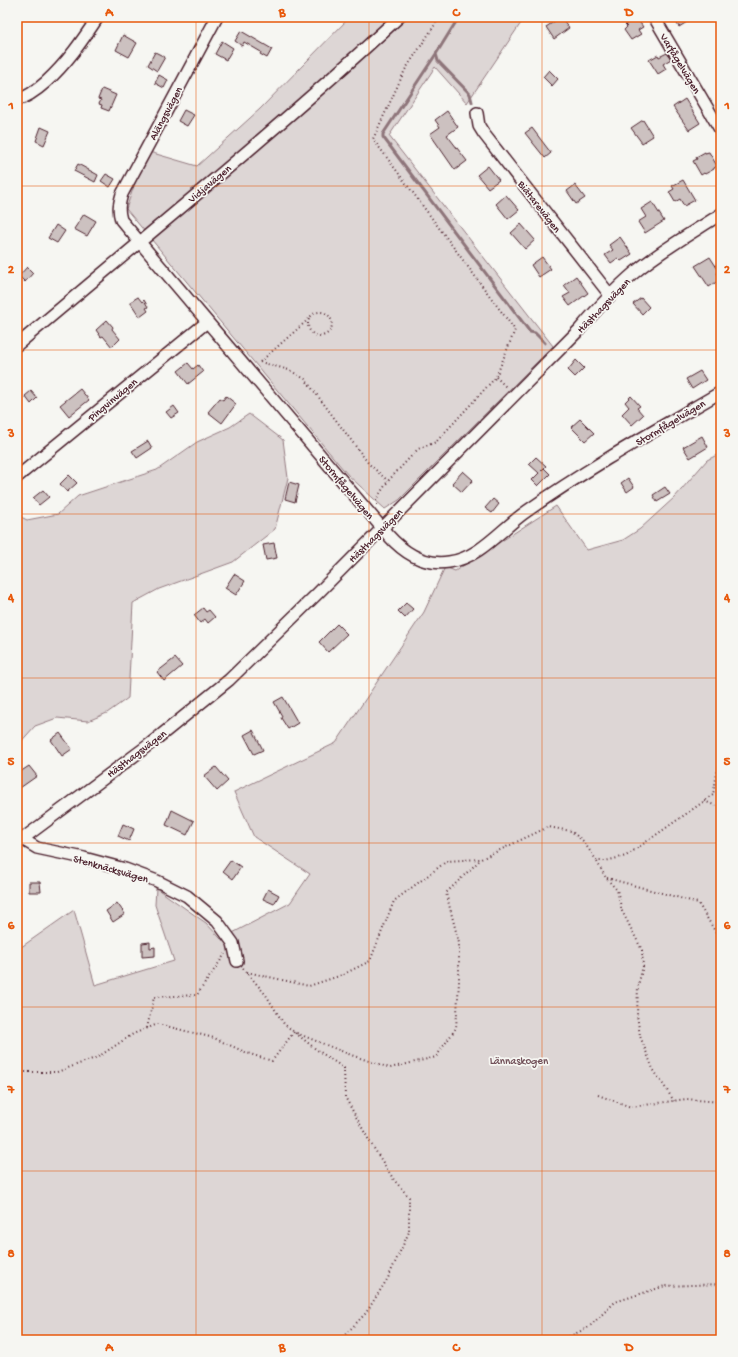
<svg xmlns="http://www.w3.org/2000/svg" width="738" height="1357" viewBox="0 0 738 1357" font-family="'Gochi Hand',sans-serif">
	<style>
		.green { fill: #ddd6d5; stroke: #947a80 }
		.lines { fill: none; stroke-linecap: round; stroke-linejoin: round }
		.stream { stroke: #8e747a; stroke-width: 3 }
		.building { fill: #ccc1c0; stroke: #4a1f2b }
		.street-casing { stroke: #4a1f2b; stroke-width: 14 }
		.path { stroke: #4a1f2b; stroke-width: 2; stroke-dasharray: 1 3; stroke-linecap: butt }
		.street { stroke: #f6f6f2; stroke-width: 11 }
		.grid { fill: none; stroke: #e8590c; stroke-width: 1; stroke-opacity: 0.55 }
		.labels { text-anchor: middle; stroke-width: 3.5; stroke-linejoin: round; paint-order: stroke }
		.street-label { font-size: 11px; fill: #4a1f2b; stroke: #f6f6f2 }
		.park-label { font-size: 11px; fill: #6f4d56; stroke: #f6f6f2 }
		.neatline { fill: none; stroke: #e8590c; stroke-width: 1.5 }
		.grid-label { font-size: 13px; text-anchor: middle; font-weight: bold; fill: #e8590c }
	</style>
	<rect width="100%" height="100%" fill="#f6f6f2"/>
	<filter id="ink" filterUnits="userSpaceOnUse"><feTurbulence type="fractalNoise" baseFrequency=".025" numOctaves="2"/><feDisplacementMap in="SourceGraphic" scale="8" xChannelSelector="R" yChannelSelector="G"/><feConvolveMatrix kernelMatrix="1 2 1 2 8 2 1 2 1" color-interpolation-filters="sRGB"/></filter>
	<g filter="url(#ink)">
		<path class="green" d="M 350,17 L 525,17 L 467,103 L 435,67 L 389,136 L 553,346 L 399,500 L 385,509 L 348,475 L 126,209 L 146,151 L 197,166 L 260,109 Z
			M 249,414 L 283,440 L 288,478 L 275,529 L 233,562 L 159,589 L 133,603 L 128,698 L 107,713 L 88,721 L 57,718 L 35,726 L 17,746 L 17,515 L 27,520 L 58,514 L 78,496 L 157,470 L 197,442 L 230,427 Z
			M 721,453 L 721,1340 L 17,1340 L 17,950 L 74,910 L 95,985 L 174,961 L 155,905 L 156,888 L 206,923 L 221,939 L 290,903 L 310,874 L 254,837 L 234,792 L 336,743 L 424,612 L 445,567 L 455,571 L 556,506 L 587,550 L 623,540 L 640,529 L 675,497 L 707,460 Z"/>
		<g class="lines">
			<path class="stream" d="M 459,17 L 436,54 L 383,134 L 383,137 L 530,332 L 535,333 L 545,343
				M 436,54 L 438,61 L 470,94 L 472,102"/>
		</g>
		<path class="building" d="M 561,17 L 569,28 L 554,39 L 546,27 Z
			M 636,17 L 643,27 L 638,30 L 641,34 L 631,40 L 624,30 L 627,27 L 625,25 Z
			M 673,17 L 695,17 L 679,27 Z
			M 241,31 L 272,49 L 267,58 L 260,54 L 261,52 L 244,42 L 242,46 L 235,41 Z
			M 123,35 L 137,43 L 129,57 L 116,50 Z
			M 222,41 L 233,48 L 226,60 L 215,54 Z
			M 155,52 L 165,57 L 157,71 L 148,65 Z
			M 667,53 L 671,59 L 663,64 L 666,69 L 658,74 L 649,60 L 658,55 L 659,57 Z
			M 549,70 L 558,79 L 552,86 L 543,77 Z
			M 159,75 L 168,80 L 164,88 L 155,83 Z
			M 102,89 L 116,95 L 109,111 L 101,108 L 102,105 L 99,104 L 101,100 L 98,99 Z
			M 685,99 L 700,123 L 689,130 L 673,107 Z
			M 184,110 L 194,115 L 187,126 L 178,121 Z
			M 447,111 L 458,127 L 447,135 L 467,161 L 455,170 L 430,134 L 440,127 L 435,120 Z
			M 643,120 L 653,136 L 642,143 L 631,128 Z
			M 41,127 L 50,131 L 44,145 L 36,141 Z
			M 532,128 L 551,153 L 545,158 L 525,133 Z
			M 705,152 L 705,153 L 709,152 L 717,166 L 714,168 L 714,169 L 705,174 L 704,173 L 701,175 L 693,161 L 697,159 L 696,157 Z
			M 78,164 L 98,175 L 95,182 L 74,171 Z
			M 488,166 L 499,180 L 488,188 L 477,175 Z
			M 106,174 L 115,179 L 110,187 L 101,181 Z
			M 683,180 L 695,200 L 684,206 L 680,199 L 675,202 L 669,192 L 674,189 L 672,186 Z
			M 575,185 L 585,198 L 576,204 L 567,191 Z
			M 506,195 L 519,210 L 508,219 L 496,204 Z
			M 652,202 L 664,221 L 645,233 L 638,222 L 646,217 L 641,209 Z
			M 84,214 L 96,221 L 87,236 L 74,229 Z
			M 521,224 L 535,240 L 525,249 L 511,233 Z
			M 56,225 L 65,231 L 57,243 L 48,238 Z
			M 620,237 L 632,254 L 621,261 L 618,258 L 611,263 L 605,255 L 613,250 L 609,245 Z
			M 542,257 L 551,269 L 539,277 L 531,265 Z
			M 710,257 L 719,271 L 717,273 L 721,279 L 709,287 L 695,266 Z
			M 27,267 L 33,273 L 25,282 L 19,276 Z
			M 576,276 L 588,293 L 570,306 L 563,297 L 570,293 L 564,285 Z
			M 138,297 L 142,302 L 144,300 L 148,307 L 146,308 L 148,311 L 140,317 L 130,302 Z
			M 641,298 L 649,307 L 642,314 L 633,304 Z
			M 107,320 L 113,327 L 112,329 L 120,339 L 112,347 L 103,336 L 101,337 L 96,330 Z
			M 576,360 L 584,368 L 575,377 L 568,370 Z
			M 188,363 L 193,369 L 198,365 L 203,372 L 188,384 L 178,371 Z
			M 700,371 L 706,380 L 692,389 L 686,379 Z
			M 80,389 L 89,400 L 69,416 L 60,405 Z
			M 31,391 L 37,398 L 31,404 L 25,396 Z
			M 226,396 L 236,404 L 222,423 L 208,412 L 220,398 L 223,400 Z
			M 631,396 L 640,406 L 637,408 L 643,415 L 632,425 L 622,414 L 629,407 L 625,402 Z
			M 174,406 L 179,413 L 171,418 L 166,412 Z
			M 580,419 L 594,433 L 585,441 L 571,427 Z
			M 702,436 L 708,447 L 690,458 L 683,447 Z
			M 148,441 L 152,448 L 137,458 L 132,451 Z
			M 536,457 L 546,466 L 541,471 L 544,468 L 550,474 L 538,486 L 532,480 L 539,473 L 529,464 Z
			M 463,471 L 473,480 L 462,492 L 452,483 Z
			M 69,475 L 77,483 L 67,492 L 60,484 Z
			M 628,478 L 634,487 L 627,492 L 621,483 Z
			M 289,482 L 299,485 L 295,502 L 285,499 Z
			M 665,487 L 670,494 L 657,502 L 653,495 Z
			M 43,490 L 49,497 L 39,505 L 33,498 Z
			M 493,499 L 499,504 L 492,513 L 485,508 Z
			M 274,543 L 277,558 L 266,560 L 263,545 Z
			M 234,574 L 245,581 L 236,595 L 225,588 Z
			M 406,603 L 413,609 L 405,618 L 398,611 Z
			M 203,608 L 206,612 L 209,610 L 215,617 L 208,623 L 205,619 L 200,623 L 194,615 Z
			M 337,624 L 347,634 L 328,652 L 319,642 Z
			M 175,658 L 182,666 L 164,681 L 157,672 Z
			M 283,697 L 298,723 L 288,729 L 281,718 L 282,716 L 274,702 Z
			M 253,730 L 263,750 L 254,754 L 244,735 Z
			M 60,733 L 72,749 L 62,756 L 51,740 Z
			M 29,766 L 37,776 L 17,790 L 17,774 Z
			M 216,767 L 228,781 L 217,791 L 204,776 Z
			M 172,810 L 194,821 L 187,835 L 166,825 Z
			M 123,824 L 134,829 L 129,841 L 118,836 Z
			M 231,860 L 241,867 L 233,879 L 223,871 Z
			M 29,882 L 40,882 L 41,892 L 29,892 Z
			M 268,889 L 279,895 L 274,904 L 263,899 Z
			M 117,903 L 125,914 L 113,922 L 106,911 Z
			M 150,942 L 150,948 L 155,947 L 155,956 L 142,957 L 142,943 Z"/>
		<g class="lines">
			<g class="street-casing">
				<path id="street" d="M 217,17 L 122,194 C 119,204 118,210 121,220 L 388,535 C 404,553 424,566 449,562 C 480,558 502,528 527,511 C 588,468 656,430 721,392
					M 654,17 L 721,131
					M 17,100 C 28,97 37,90 46,82 C 67,63 82,41 98,17
					M 477,113 L 479,126 L 484,134 L 610,295
					M 17,345 C 145,237 276,131 399,17
					M 17,477 L 207,322
					M 22,839 L 37,848 L 84,858 L 125,869 L 157,881 L 187,896 L 217,921 L 233,943 L 237,961
					M 17,843 L 150,744 L 229,680 L 318,593 L 579,330 C 596,310 614,290 634,273 C 661,250 692,233 721,214"/>
			</g>
			<path class="path" d="M308 324a12 12 0 1 1 24 0a12 12 0 1 1-24 0Z
				M 260,362 L 289,370 L 305,379 L 369,464 L 388,481
				M 260,362 L 310,318
				M 496,377 L 507,388
				M 377,505 L 377,498 L 388,481 L 418,449 L 436,442 L 496,377 L 515,330 L 373,139 L 405,70 L 440,17
				M 704,801 L 721,808
				M 597,862 L 606,878 L 617,890 L 622,911 L 642,950 L 643,966 L 638,986 L 637,1015 L 640,1036 L 653,1069 L 674,1101
				M 607,878 L 698,903 L 721,941
				M 243,968 L 266,995 L 284,1024 L 317,1050 L 344,1068 L 345,1097 L 370,1142 L 394,1180 L 409,1197 L 409,1232 L 388,1278 L 366,1313 L 340,1340
				M 247,972 L 309,986 L 342,975 L 370,961 L 394,901 L 447,861 L 480,859
				M 147,1028 L 154,997 L 197,995 L 225,954
				M 17,1072 L 57,1072 L 98,1057 L 133,1034 L 158,1024 L 214,1038 L 247,1053 L 272,1061 L 294,1032 L 351,1055 L 390,1068 L 436,1057 L 456,1028 L 459,982 L 459,943 L 446,893 L 481,859 L 548,827 L 571,831 L 583,841 L 597,861 L 605,861 L 626,856 L 713,795 L 717,773 L 721,762
				M 598,1095 L 631,1107 L 686,1099 L 721,1102
				M 562,1340 L 589,1327 L 615,1302 L 665,1286 L 721,1284"/>
			<use href="#street" class="street"/>
		</g>
	</g>
	<path class="grid" d="M 196,17 L 196,1340M 369,17 L 369,1340M 542,17 L 542,1340M 17,186 L 721,186M 17,350 L 721,350M 17,514 L 721,514M 17,678 L 721,678M 17,843 L 721,843M 17,1007 L 721,1007M 17,1171 L 721,1171"/>
	<g class="labels">
		<g class="street-label">
			<text transform="translate(681 63) rotate(59)" y="4">Varfågelvägen</text>
			<text transform="translate(165 113) rotate(-62)" y="4">Alängsvägen</text>
			<text transform="translate(209 183) rotate(-40)" y="4">Vidjavägen</text>
			<text transform="translate(540 206) rotate(52)" y="4">Biätarevägen</text>
			<text transform="translate(603 305) rotate(-46)" y="4">Hästhagsvägen</text>
			<text transform="translate(112 399) rotate(-40)" y="4">Pingvinvägen</text>
			<text transform="translate(670 422) rotate(-31)" y="4">Stormfågelvägen</text>
			<text transform="translate(347 487) rotate(50)" y="4">Stormfågelvägen</text>
			<text transform="translate(375 535) rotate(-45)" y="4">Hästhagsvägen</text>
			<text transform="translate(136 753) rotate(-37)" y="4">Hästhagsvägen</text>
			<text transform="translate(111 868) rotate(16)" y="4">Stenknäcksvägen</text>
		</g>
		<g class="park-label">
			<text x="519" y="1064">Lännaskogen</text>
		</g>
	</g>
	<rect width="738" height="1357" fill="none" stroke="#f6f6f2" stroke-width="44"/>
	<rect x="22" y="22" width="694" height="1313" class="neatline"/>
	<g class="grid-label">
		<text x="109" y="16">A</text>
		<text x="282" y="16">B</text>
		<text x="456" y="16">C</text>
		<text x="629" y="16">D</text>
		<text x="11" y="109">1</text>
		<text x="727" y="109">1</text>
		<text x="11" y="273">2</text>
		<text x="727" y="273">2</text>
		<text x="11" y="437">3</text>
		<text x="727" y="437">3</text>
		<text x="11" y="601">4</text>
		<text x="727" y="601">4</text>
		<text x="11" y="765">5</text>
		<text x="727" y="765">5</text>
		<text x="11" y="929">6</text>
		<text x="727" y="929">6</text>
		<text x="11" y="1093">7</text>
		<text x="727" y="1093">7</text>
		<text x="11" y="1257">8</text>
		<text x="727" y="1257">8</text>
		<text x="109" y="1351">A</text>
		<text x="282" y="1351">B</text>
		<text x="456" y="1351">C</text>
		<text x="629" y="1351">D</text>
	</g>
</svg>
